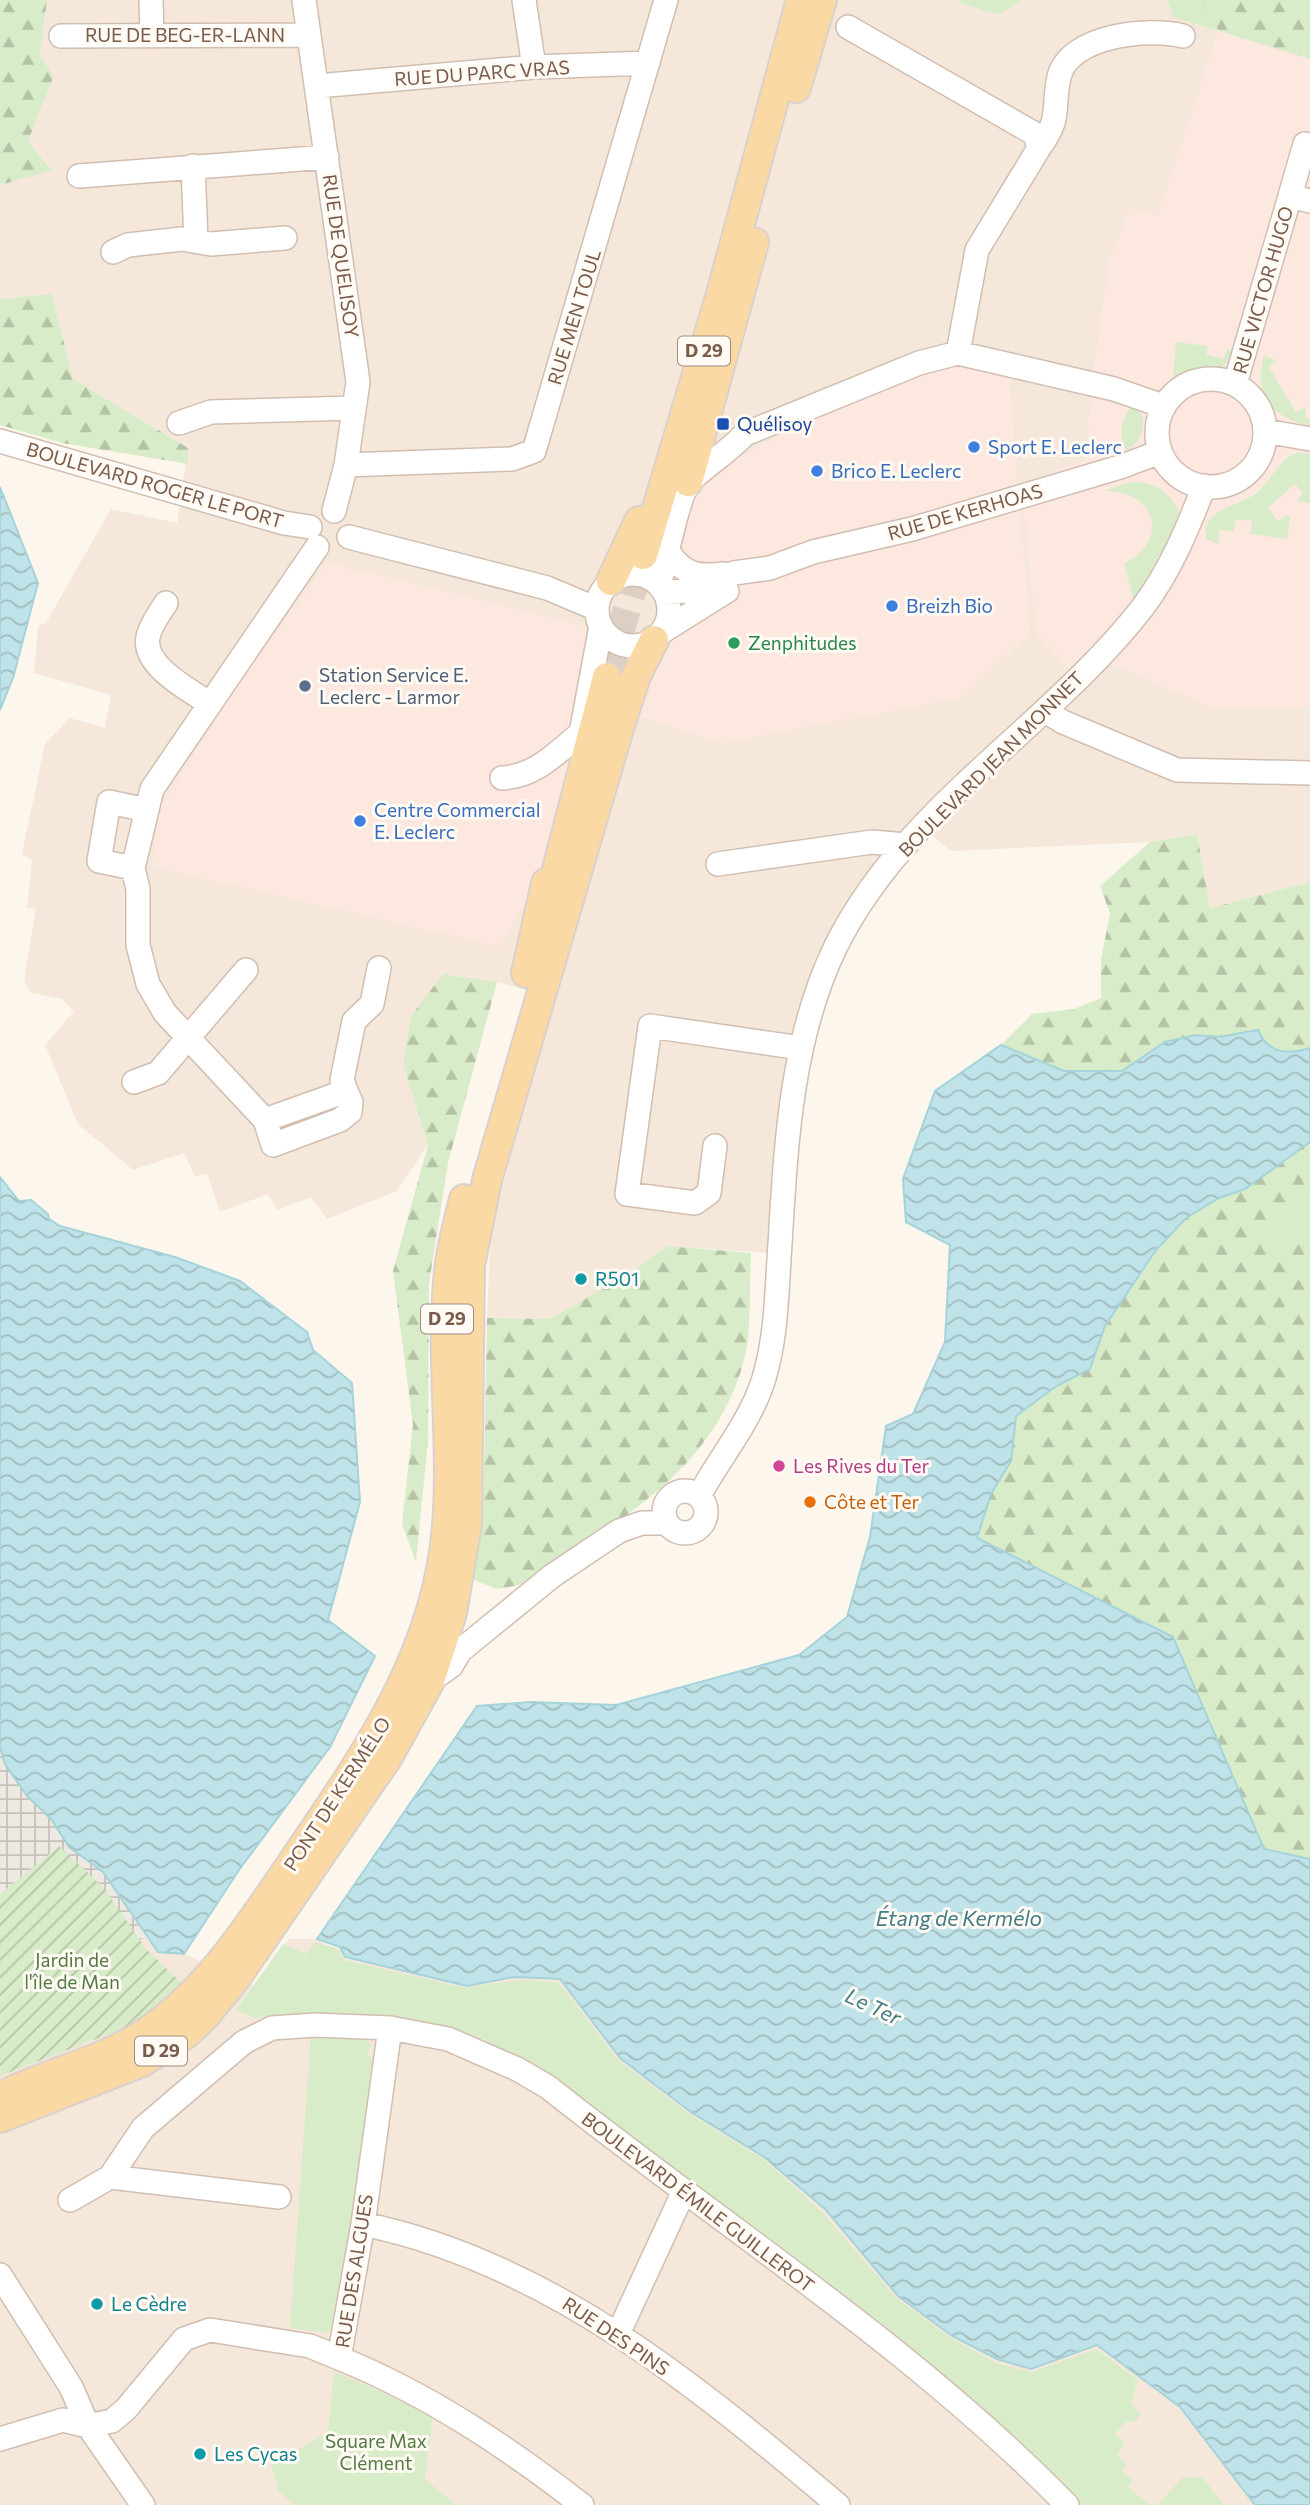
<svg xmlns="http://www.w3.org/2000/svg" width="1310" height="2505" viewBox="0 0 1310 2505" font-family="Commissioner,sans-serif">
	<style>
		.residential { fill: #f5e8da; fill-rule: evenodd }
		.commercial { fill: #fde8e0 }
		.industrial { fill: url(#industrial-grid) }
		.green { fill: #d8ecc9 }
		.forest { fill: url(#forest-firs) }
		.garden { fill: url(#garden-furrows) }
		.water { fill: url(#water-waves); stroke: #a5d3da; stroke-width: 2 }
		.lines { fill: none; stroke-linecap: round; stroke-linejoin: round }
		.major-tunnel { stroke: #dcd0c4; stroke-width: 28; stroke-dasharray: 28 14; stroke-linecap: butt }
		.minor-casing { stroke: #d1beb0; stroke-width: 26 }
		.major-casing { stroke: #dad1cd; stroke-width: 32 }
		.minor { stroke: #fff; stroke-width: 23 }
		.major { stroke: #fbd9a5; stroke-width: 28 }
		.transit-dot { fill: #1a4fb4; stroke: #fffaf3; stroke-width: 2.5 }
		.shop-dot { fill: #3f7fe0; stroke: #fffaf3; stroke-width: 2.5 }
		.leisure-dot { fill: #2e9e5b; stroke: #fffaf3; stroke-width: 2.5 }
		.service-dot { fill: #5c6f8a; stroke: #fffaf3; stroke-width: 2.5 }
		.culture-dot { fill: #0f9aa8; stroke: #fffaf3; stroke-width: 2.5 }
		.hotel-dot { fill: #d1479c; stroke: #fffaf3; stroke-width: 2.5 }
		.food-dot { fill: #e8710a; stroke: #fffaf3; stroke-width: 2.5 }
		.labels { text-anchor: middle; stroke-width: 6; stroke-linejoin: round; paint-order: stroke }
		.shield { fill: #fffaf3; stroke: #a28b7f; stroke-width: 2 }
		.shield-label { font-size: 18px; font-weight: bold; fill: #7a5c4d }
		.street-label { font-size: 19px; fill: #7a5c4d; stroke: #fffaf3 }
		.transit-label { font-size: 19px; fill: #164399; stroke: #fffaf3; text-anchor: start }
		.shop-label { font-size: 19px; fill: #366cbe; stroke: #fffaf3; text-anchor: start }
		.leisure-label { font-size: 19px; fill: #27864d; stroke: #fffaf3; text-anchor: start }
		.service-label { font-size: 19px; fill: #4e5e75; stroke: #fffaf3; text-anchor: start }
		.culture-label { font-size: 19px; fill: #0d838f; stroke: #fffaf3; text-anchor: start }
		.hotel-label { font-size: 19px; fill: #b23c85; stroke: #fffaf3; text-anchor: start }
		.food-label { font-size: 19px; fill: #c56008; stroke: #fffaf3; text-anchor: start }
		.park-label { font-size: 19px; fill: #537a41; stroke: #fffaf3 }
		.water-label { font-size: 21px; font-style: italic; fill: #437c86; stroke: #fffaf3 }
	</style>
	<defs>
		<pattern id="industrial-grid" width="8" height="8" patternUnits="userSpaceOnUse" patternTransform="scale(1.75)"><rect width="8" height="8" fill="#efe9e4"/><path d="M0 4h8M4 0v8" fill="none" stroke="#c7c0bb"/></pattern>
		<pattern id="forest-firs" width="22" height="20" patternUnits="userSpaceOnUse" patternTransform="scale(1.75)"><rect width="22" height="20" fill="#d8ecc9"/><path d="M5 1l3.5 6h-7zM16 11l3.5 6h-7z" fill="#b4c2a5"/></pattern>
		<pattern id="garden-furrows" width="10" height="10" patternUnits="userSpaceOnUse" patternTransform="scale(1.75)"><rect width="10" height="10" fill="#d8ecc9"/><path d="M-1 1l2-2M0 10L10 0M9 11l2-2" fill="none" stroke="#b4c2a5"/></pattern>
		<pattern id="water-waves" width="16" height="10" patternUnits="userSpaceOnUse" patternTransform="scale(1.75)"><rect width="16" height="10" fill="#bfe3e8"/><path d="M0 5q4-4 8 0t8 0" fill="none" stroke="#a0bbbe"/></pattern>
	</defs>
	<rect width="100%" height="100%" fill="#fdf6ec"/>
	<path class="residential" d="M 47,0 L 961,0 L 960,3 L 998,15 L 1022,0 L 1167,0 L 1173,17 L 1219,31 L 1157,218 L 1110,258 L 1094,372 L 1070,669 L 1115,665 L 1214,708 L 1310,708 L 1310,882 L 1210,908 L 1197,834 L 1150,842 L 951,851 L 917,824 L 862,882 L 815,958 L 786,1071 L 769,1253 L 667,1246 L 627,1275 L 550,1319 L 487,1318 L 491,1229 L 547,996 L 497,982 L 444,974 L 403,1064 L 428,1145 L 397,1191 L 327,1219 L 311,1197 L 278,1210 L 268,1194 L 220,1212 L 207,1173 L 195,1177 L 184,1153 L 133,1170 L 78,1124 L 45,1045 L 74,1011 L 62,999 L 31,993 L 24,980 L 36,909 L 27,908 L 32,860 L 22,854 L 45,744 L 70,718 L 105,728 L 111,695 L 34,673 L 38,626 L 46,623 L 111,509 L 177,523 L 188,448 L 73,379 L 52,294 L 0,299 L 0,185 L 52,169 L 28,141 L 54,76 L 40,56 ZM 1008,374 L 1017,482 L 634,715 L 601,647 L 641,664 L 662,660 L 680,632 L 699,567 L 698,487 L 742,456 L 855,397 Z
		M 146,1937 L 159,1952 L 184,1954 L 254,1985 L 289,1939 L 317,1939 L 326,1945 L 467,1986 L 514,1977 L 560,1979 L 620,2058 L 692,2113 L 764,2157 L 826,2210 L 898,2296 L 952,2336 L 997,2359 L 1031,2369 L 1096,2345 L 1180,2407 L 1255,2505 L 0,2505 L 0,2006 Z"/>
	<path class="commercial" d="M 1219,31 L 1310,58 L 1310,708 L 1214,708 L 1115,665 L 1070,669 L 1036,633 L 1022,483 L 1085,461 L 1094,372 L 1110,258 L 1131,208 L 1157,217 Z
		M 960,366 L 1008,374 L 1030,633 L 960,698 L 721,743 L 634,715 L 500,947 L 152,866 L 160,807 L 240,680 L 327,563 L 582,625 L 601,647 L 617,654 L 641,664 L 662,660 L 680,632 L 699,567 L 683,545 L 698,487 L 741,456 L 855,397 L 915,371 Z"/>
	<path class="industrial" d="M 0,1747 L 5,1764 L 27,1796 L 51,1819 L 69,1847 L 103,1872 L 146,1937 L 0,2006 Z"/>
	<path class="green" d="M 961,0 L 1022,0 L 998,15 L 960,3 Z
		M 1167,0 L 1201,0 L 1219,31 L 1173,17 Z
		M 1176,342 L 1208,346 L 1206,354 L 1223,359 L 1227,349 L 1235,352 L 1223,367 L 1195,370 L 1173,379 Z
		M 1264,355 L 1277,361 L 1269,367 L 1296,412 L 1306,407 L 1305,418 L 1310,419 L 1310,426 C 1270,416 1253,396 1264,355 Z
		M 1130,408 L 1141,413 C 1147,427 1140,443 1127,451 C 1117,436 1121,422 1130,408 Z
		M 1297,452 L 1310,454 L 1310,503 L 1296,501 L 1303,493 L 1295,484 L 1268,508 L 1278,521 L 1287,515 L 1290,517 L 1287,539 L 1250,534 L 1252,521 L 1236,519 L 1233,532 L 1220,530 L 1218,544 L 1206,539 C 1202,506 1241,507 1259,491 C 1273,477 1278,461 1297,452 Z
		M 1141,482 C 1159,485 1177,498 1180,517 L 1134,602 L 1124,563 C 1172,541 1154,488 1104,491 L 1126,483 Z
		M 1310,1193 L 1310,1243 L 1262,1242 L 1295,1201 Z
		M 315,1942 L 338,1949 L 344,1960 L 465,1988 L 516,1980 L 558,1982 L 618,2060 L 691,2115 L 763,2159 L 822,2212 L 895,2297 L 951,2338 L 996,2363 L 1031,2372 L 1096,2349 L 1138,2380 L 1131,2403 L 1141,2414 L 1134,2423 L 1128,2420 L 1115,2433 L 1125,2444 L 1117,2455 L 1127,2464 L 1122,2471 L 1133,2480 L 1128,2487 L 1149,2505 L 1078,2505 L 1061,2480 L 973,2402 L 825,2282 L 546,2072 L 479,2037 L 394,2016 L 340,2013 L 303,2017 L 268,2015 L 256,2019 L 236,2010 L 283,1944 L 306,1954 Z
		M 311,2033 L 364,2037 L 372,2046 L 368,2051 L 369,2057 L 376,2058 L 334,2324 L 327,2333 L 290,2328 Z
		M 334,2371 L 433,2415 L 425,2479 L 456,2505 L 295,2505 L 279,2492 L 271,2465 L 328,2432 Z
		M 1183,2477 L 1203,2478 L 1224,2505 L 1158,2505 Z"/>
	<path class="forest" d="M 0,0 L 47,0 L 40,56 L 54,76 L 28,141 L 52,170 L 0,185 Z
		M 1201,0 L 1310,0 L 1310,59 L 1219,31 Z
		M 52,294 L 73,379 L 188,448 L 188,464 L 62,443 L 0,425 L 0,299 Z
		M 1197,834 L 1210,908 L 1310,882 L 1310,1048 C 1287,1055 1269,1054 1257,1030 L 1219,1037 L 1195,1035 L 1165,1042 L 1122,1071 L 1064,1071 L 1001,1045 L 1032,1014 L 1074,1009 L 1101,998 L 1101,960 L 1110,913 L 1100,886 L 1150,842 Z
		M 443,974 L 497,982 L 448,1163 L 429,1283 L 428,1441 L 416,1562 L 402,1524 L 413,1425 L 393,1271 L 428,1145 L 403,1064 L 411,1016 Z
		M 1310,1142 L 1310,1193 L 1295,1201 L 1263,1241 L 1310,1243 L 1310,1859 L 1264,1849 L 1173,1637 L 977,1538 L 991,1494 L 1011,1461 L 1016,1416 L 1055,1387 L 1090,1369 L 1105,1326 L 1156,1250 L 1186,1218 L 1219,1198 L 1245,1189 Z
		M 667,1246 L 751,1253 C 749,1284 752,1332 744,1360 C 714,1474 611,1526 519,1585 L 497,1589 L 472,1579 L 484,1468 L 487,1318 L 550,1319 L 627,1275 Z"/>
	<path class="garden" d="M 59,1846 L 103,1887 L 147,1950 L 186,1987 L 146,2020 L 0,2076 L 0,1894 Z"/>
	<path class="water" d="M 0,487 L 38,583 L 13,678 L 0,710 Z
		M 1258,1030 C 1268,1054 1288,1055 1310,1048 L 1310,1142 L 1245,1189 L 1219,1198 L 1186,1218 L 1156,1250 L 1105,1326 L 1090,1369 L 1055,1387 L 1016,1416 L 1011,1461 L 991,1494 L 977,1538 L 1173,1637 L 1264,1849 L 1310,1859 L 1310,2505 L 1255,2505 L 1180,2407 L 1097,2345 L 1031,2369 L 997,2359 L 952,2336 L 898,2296 L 826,2210 L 764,2157 L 692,2113 L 620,2058 L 560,1979 L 514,1977 L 467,1986 L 345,1957 L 340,1947 L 317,1939 L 477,1706 L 531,1702 L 616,1705 L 799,1655 L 847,1617 L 870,1537 L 886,1426 L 913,1414 L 945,1342 L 950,1245 L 906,1222 L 903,1179 L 935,1091 L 1001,1045 L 1064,1071 L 1122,1071 L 1165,1042 L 1195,1035 L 1219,1037 Z
		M 0,1177 L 19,1201 L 31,1200 L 48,1214 L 49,1219 L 60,1226 L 175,1257 L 240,1281 L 307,1332 L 313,1350 L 352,1383 L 360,1502 L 328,1620 L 375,1656 L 330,1747 L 239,1870 L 184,1954 L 158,1952 L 103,1872 L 69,1847 L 51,1819 L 27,1796 L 5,1764 L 0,1747 Z"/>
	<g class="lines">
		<path class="major-tunnel" d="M 607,677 L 643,555"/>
		<g class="minor-casing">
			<path id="minor" d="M 151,0 L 152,36
				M 304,0 L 358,382 L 346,465 L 334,511
				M 524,0 L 534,67
				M 848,27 L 1035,134 L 1039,148 L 977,250 L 958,353
				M 61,36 L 309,35
				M 317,86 L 534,67 L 648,63
				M 1039,148 C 1062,117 1052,110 1059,77 C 1069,35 1149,27 1183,36
				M 193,166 L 196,241
				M 79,176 L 327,157
				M 1290,196 L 1305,144
				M 113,252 L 128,245 L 182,239 L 211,244 L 285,238
				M1157 433a54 54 0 1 1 108 0a54 54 0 1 1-108 0Z
				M 1235,384 L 1290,196 L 1310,201
				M 179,423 L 211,412 L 353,408
				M 1265,431 L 1310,439
				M 0,441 L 284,523 L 310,527
				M 346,465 L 512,459 L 534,451 L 666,0
				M 349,537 L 547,588 L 597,609
				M 317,547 L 152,789 L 133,868 L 138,889 L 138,945 L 148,984 L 165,1013 L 265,1120 L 346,1091 L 342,1080 L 354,1021 L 372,1004 L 379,968
				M 669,553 C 684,575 698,577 724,574
				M597 610a36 36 0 1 1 72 0a36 36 0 1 1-72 0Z
				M 659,585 C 666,563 677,494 691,480 C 708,464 728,452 745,434 L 919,363 L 958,353 L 1114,389 L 1163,406
				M 664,592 L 696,591 L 734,573 L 770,568 L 813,552 L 912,529 L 1120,467 L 1160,452
				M 166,603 C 160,612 150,626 148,637 C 142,666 190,690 210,704
				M 663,631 L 727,591
				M 1045,711 L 1063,722 L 1177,770 L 1310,773
				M 502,778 C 536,776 555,754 581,733 L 601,626
				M 718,864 L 872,842 L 906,845
				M 133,868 L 99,861 L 109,802 L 147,810
				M 134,1082 L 158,1073 L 246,970
				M 265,1120 L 273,1145 L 340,1120 L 350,1112 L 351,1102 L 346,1091
				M 715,1146 L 709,1193 L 695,1203 L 627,1194 L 650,1026 L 801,1048
				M664 1512a21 21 0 1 1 42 0a21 21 0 1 1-42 0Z
				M 699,1496 C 722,1453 756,1416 767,1367 C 777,1327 777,1285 780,1244 C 786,1144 791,1038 836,946 C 905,807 1050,727 1143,607 C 1170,571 1188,528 1204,486
				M 430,1681 L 451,1666 L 460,1651 L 552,1576 L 619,1531 L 642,1523 L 667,1523
				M 390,2028 L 363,2224 L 339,2358 C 428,2394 507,2447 582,2505
				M 110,2177 L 279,2197
				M 70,2200 L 110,2177 L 143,2128 L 244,2042 L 272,2028 L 315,2025 L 390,2028 L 448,2039 L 517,2069 L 548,2087 C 721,2225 912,2346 1067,2505
				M 363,2224 C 548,2262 697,2386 838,2505
				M 0,2275 L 71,2387 L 88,2426 L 143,2505
				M 618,2334 L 684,2191
				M 0,2439 L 63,2420 L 88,2426 L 112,2421 L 126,2409 L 184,2339 L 210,2330 L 310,2346 L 339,2358"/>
		</g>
		<g class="major-casing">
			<path id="major" d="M 796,88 L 822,0
				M 688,482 L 754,242
				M 643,555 L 721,294 L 801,0
				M 611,581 L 639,521
				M 548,904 L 607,677
				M 526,973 L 546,883
				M 0,2097 C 47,2072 100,2063 145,2033 C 210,1989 250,1924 294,1860 C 364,1756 437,1656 447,1526 C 454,1439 439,1351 450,1263 C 453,1242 459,1220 464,1199
				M 0,2118 L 142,2062 L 186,2034 L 205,2016 L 236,1978 L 388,1757 L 430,1681 L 452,1613 L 467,1524 L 470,1265 L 487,1180 L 620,725 L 636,676 L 654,640"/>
		</g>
		<use href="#minor" class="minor"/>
		<use href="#major" class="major"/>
	</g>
	<rect class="transit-dot" x="716" y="417" width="14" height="14" rx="3.5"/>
	<g class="shop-dot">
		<circle cx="974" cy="447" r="7"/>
		<circle cx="817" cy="471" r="7"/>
		<circle cx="892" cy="606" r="7"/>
		<circle cx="360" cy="821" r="7"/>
	</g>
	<circle class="leisure-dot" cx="734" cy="643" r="7"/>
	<circle class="service-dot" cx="305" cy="686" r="7"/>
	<g class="culture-dot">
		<circle cx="581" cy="1279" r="7"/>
		<circle cx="97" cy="2304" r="7"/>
		<circle cx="200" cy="2454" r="7"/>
	</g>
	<circle class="hotel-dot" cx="779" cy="1466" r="7"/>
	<circle class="food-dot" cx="810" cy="1502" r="7"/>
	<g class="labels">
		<g class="shield">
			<rect x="678" y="336.5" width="52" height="29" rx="5"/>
			<rect x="421" y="1304.5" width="52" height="29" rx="5"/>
			<rect x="135" y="2036.5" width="52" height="29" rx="5"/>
		</g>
		<g class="shield-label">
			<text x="704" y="357">D 29</text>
			<text x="447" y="1325">D 29</text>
			<text x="161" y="2057">D 29</text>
		</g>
		<g class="street-label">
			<text x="185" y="42">RUE DE BEG-ER-LANN</text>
			<text transform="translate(482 73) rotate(-4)" y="7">RUE DU PARC VRAS</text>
			<text transform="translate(341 256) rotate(82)" y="7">RUE DE QUELISOY</text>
			<text transform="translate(1263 290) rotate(-74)" y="7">RUE VICTOR HUGO</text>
			<text transform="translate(574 317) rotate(-73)" y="7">RUE MEN TOUL</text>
			<text transform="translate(155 485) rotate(16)" y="7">BOULEVARD ROGER LE PORT</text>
			<text transform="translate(965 512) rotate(-16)" y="7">RUE DE KERHOAS</text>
			<text transform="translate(991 764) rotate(-45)" y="7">BOULEVARD JEAN MONNET</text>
			<text transform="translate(337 1794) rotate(-57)" y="7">PONT DE KERMÉLO</text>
			<text transform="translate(698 2202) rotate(37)" y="7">BOULEVARD ÉMILE GUILLEROT</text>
			<text transform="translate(354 2271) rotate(-81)" y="7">RUE DES ALGUES</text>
			<text transform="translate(616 2336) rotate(34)" y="7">RUE DES PINS</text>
		</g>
		<g class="transit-label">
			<text x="737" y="431">Quélisoy</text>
		</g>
		<g class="shop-label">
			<text x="988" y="454">Sport E. Leclerc</text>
			<text x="831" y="478">Brico E. Leclerc</text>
			<text x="906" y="613">Breizh Bio</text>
			<text x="374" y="817">Centre Commercial<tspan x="374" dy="22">E. Leclerc</tspan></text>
		</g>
		<g class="leisure-label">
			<text x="748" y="650">Zenphitudes</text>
		</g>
		<g class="service-label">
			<text x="319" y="682">Station Service E.<tspan x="319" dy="22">Leclerc - Larmor</tspan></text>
		</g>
		<g class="culture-label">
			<text x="595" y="1286">R501</text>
			<text x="111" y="2311">Le Cèdre</text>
			<text x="214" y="2461">Les Cycas</text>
		</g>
		<g class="hotel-label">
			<text x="793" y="1473">Les Rives du Ter</text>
		</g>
		<g class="food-label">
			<text x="824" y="1509">Côte et Ter</text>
		</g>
		<g class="park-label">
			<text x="72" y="1967">Jardin de<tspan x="72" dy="22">l'île de Man</tspan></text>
			<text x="376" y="2448">Square Max<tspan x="376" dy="22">Clément</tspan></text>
		</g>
		<g class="water-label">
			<text x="959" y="1926">Étang de Kermélo</text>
			<text transform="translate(873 2007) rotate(25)" y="7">Le Ter</text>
		</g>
	</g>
</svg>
